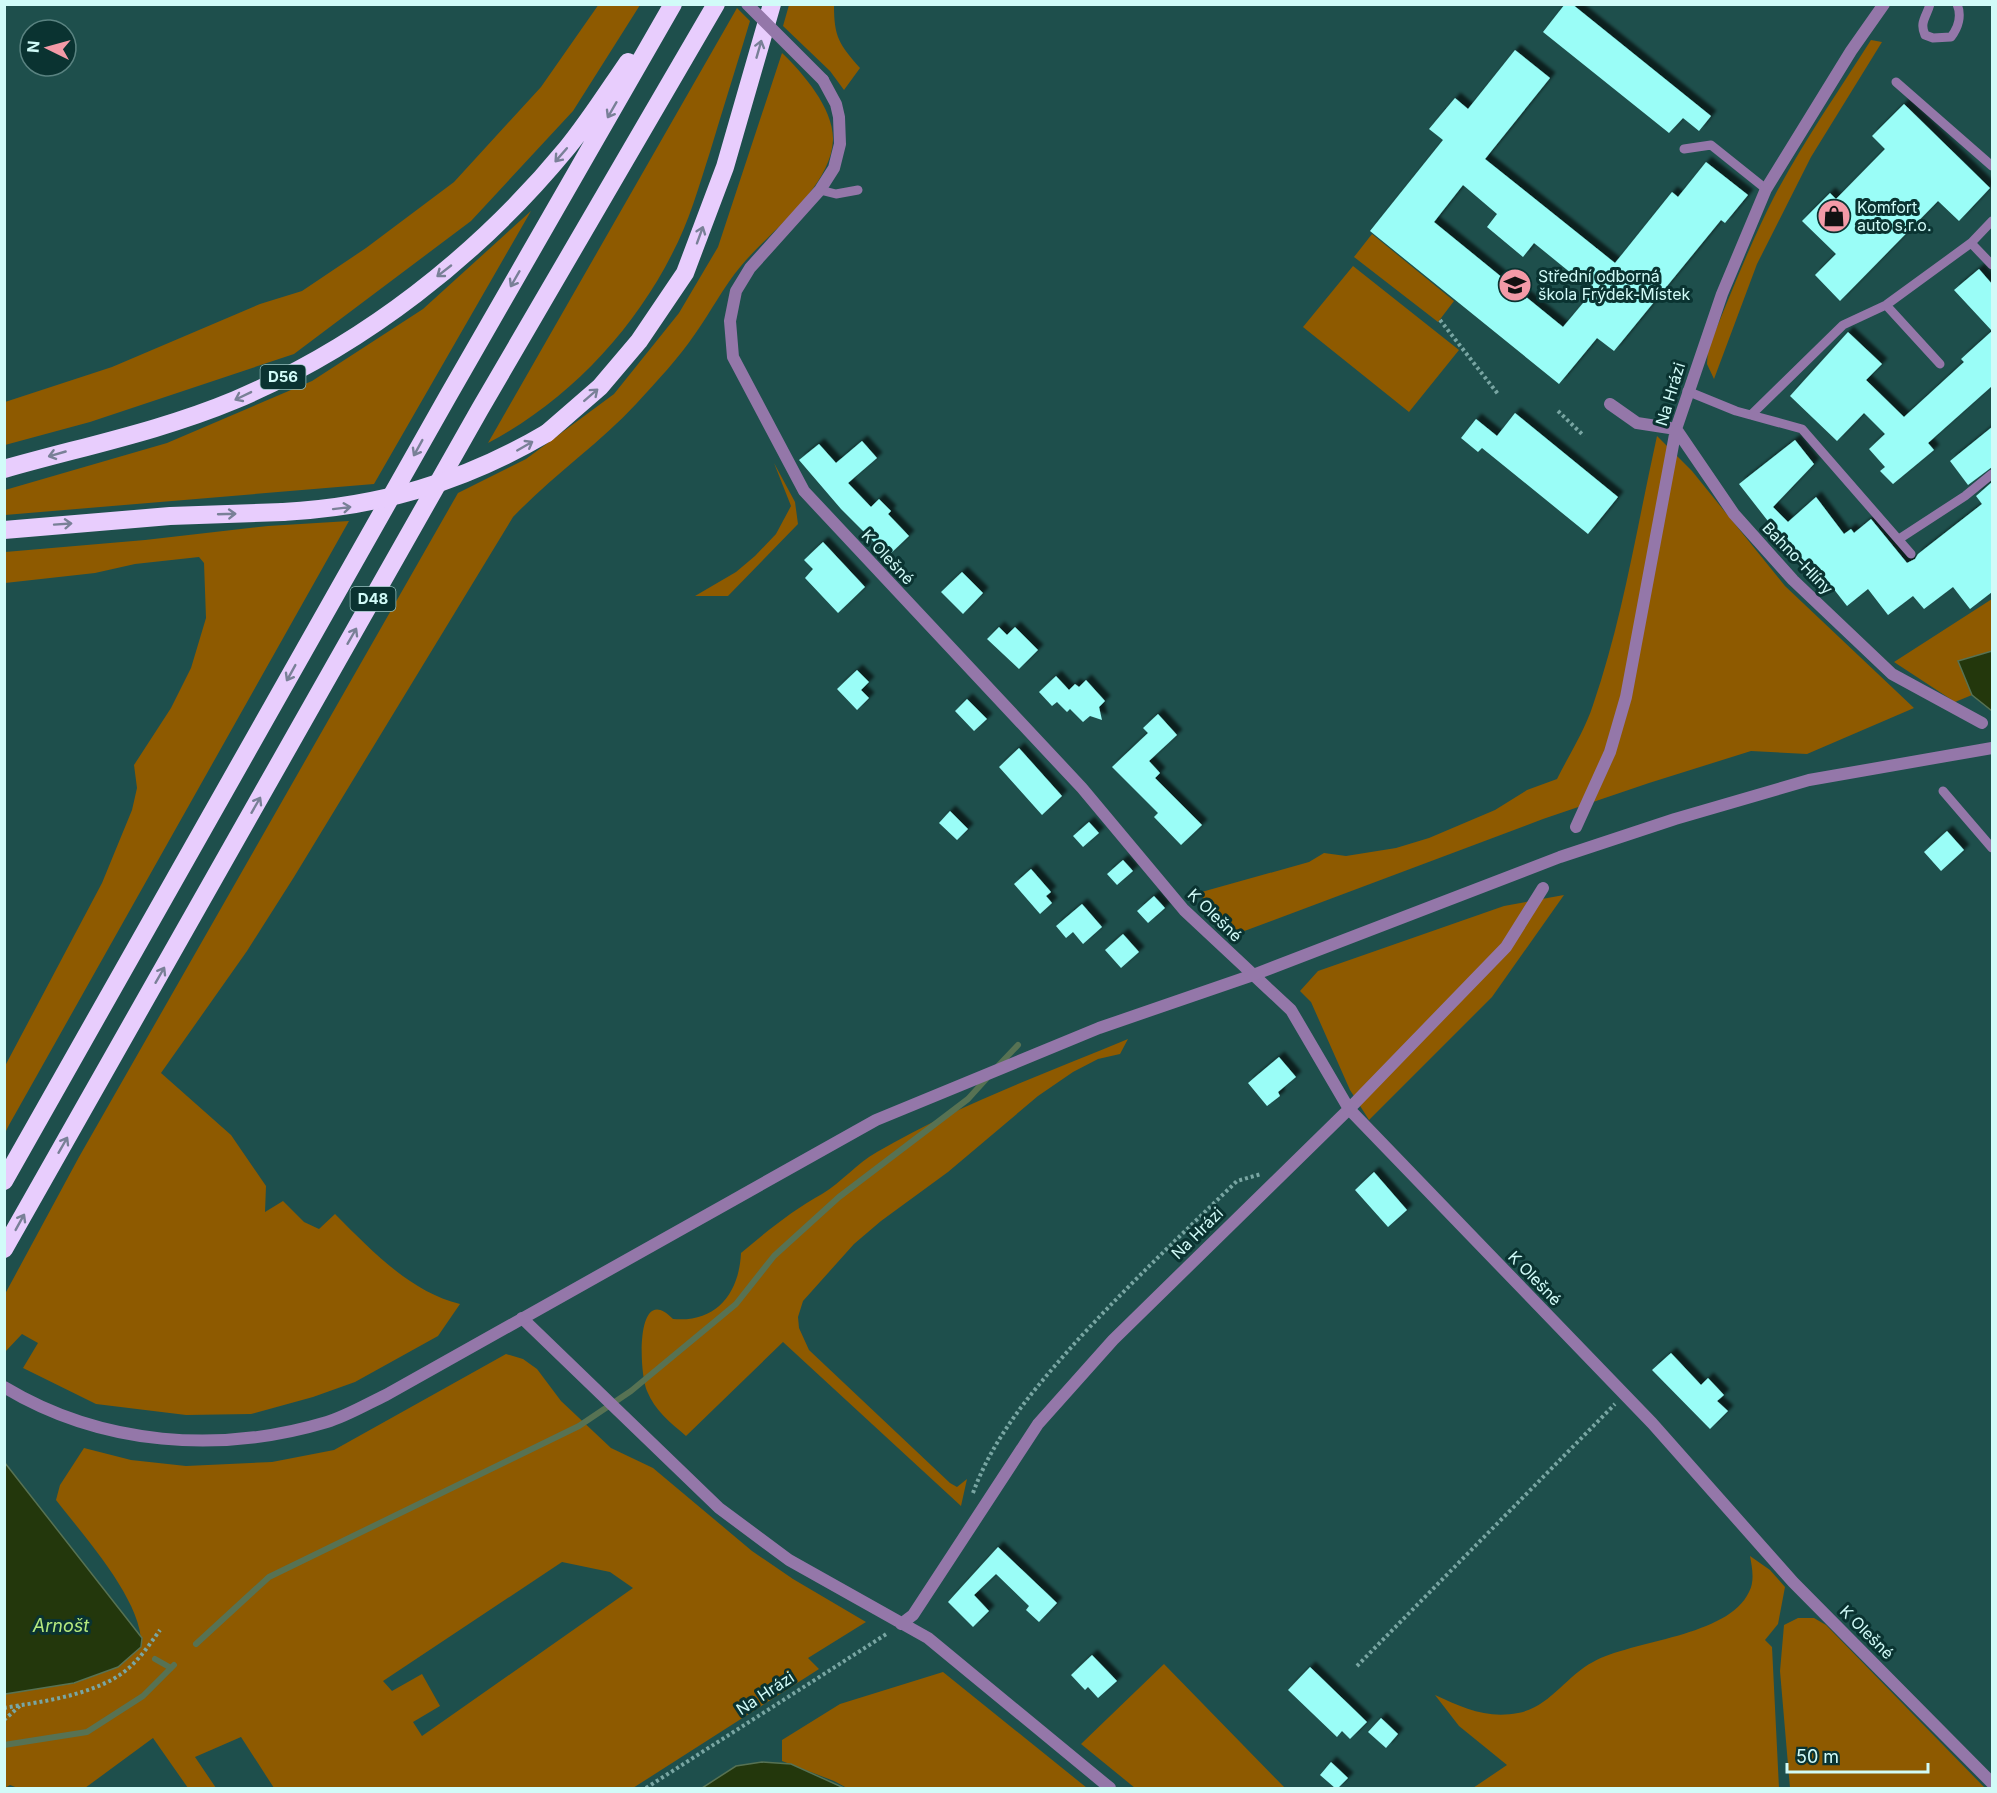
<svg xmlns="http://www.w3.org/2000/svg" width="1997" height="1793" viewBox="0 0 1997 1793" font-family="Inter,sans-serif">
	<style>
		.green { fill: #8e5a00; fill-rule: evenodd }
		.water { fill: #23370c; stroke: #577253; stroke-width: 1.5 }
		.lines { fill: none; stroke-linecap: round; stroke-linejoin: round }
		.stream { stroke: #577253; stroke-width: 6 }
		.building { fill: #9afdf7; fill-rule: evenodd; filter: url(#shadow) }
		.path { stroke: #79a6a3; stroke-width: 4; stroke-dasharray: 3 3; stroke-linecap: butt }
		.service { stroke: #9477a9; stroke-width: 9 }
		.minor { stroke: #9477a9; stroke-width: 12 }
		.tertiary { stroke: #9477a9; stroke-width: 12 }
		.motorway { stroke: #e8cdfd; stroke-width: 18 }
		.minor-bridge { stroke: #9477a9; stroke-width: 12 }
		.motorway-bridge { stroke: #e8cdfd; stroke-width: 18 }
		.oneway { stroke: #798097 }
		.labels { text-anchor: middle; stroke-width: 6; stroke-linejoin: round; paint-order: stroke }
		.shield { fill: #0a3331; stroke: #95bfbc; stroke-width: 1.5 }
		.shield-label { font-size: 15px; font-weight: bold; fill: #d1fbf8 }
		.poi-label { font-size: 16px; fill: #d1fbf8; stroke: #0a3331; text-anchor: start }
		.street-label { font-size: 16px; fill: #d1fbf8; stroke: #0a3331 }
		.water-label { font-size: 18px; font-style: italic; fill: #b6ea7f; stroke: #0a3331 }
	</style>
	<defs>
		<filter id="shadow"><feDropShadow dx="5.5" dy="-5.5" stdDeviation="1.5" flood-color="#0009"/></filter>
	</defs>
	<rect width="100%" height="100%" fill="#1e4f4c"/>
	<path class="green" d="M 599,4 L 640,5 L 573,111 L 471,221 L 294,354 L 90,422 L 5,445 L 5,402 L 112,367 L 260,304 L 302,291 L 366,248 L 454,182 L 541,87 Z
		M 789,5 L 834,5 C 834,37 839,44 860,68 L 844,90 L 830,71 L 783,26 Z
		M 737,8 L 750,21 C 737,65 723,108 710,152 C 699,186 689,222 672,254 C 632,333 566,402 488,443 Z
		M 1871,40 L 1882,42 L 1811,157 L 1757,264 L 1714,379 L 1707,364 L 1708,349 C 1729,298 1749,246 1774,197 C 1803,142 1838,92 1871,40 Z
		M 782,53 C 803,73 834,109 833,140 C 831,188 769,232 741,266 C 723,287 711,312 695,334 C 678,359 657,381 637,403 C 599,444 552,476 513,517 L 294,877 L 247,951 L 161,1073 L 231,1135 L 266,1186 L 265,1212 L 283,1201 L 304,1222 L 319,1229 L 335,1214 C 370,1249 410,1292 460,1304 L 438,1336 L 355,1382 L 313,1397 L 251,1414 L 186,1415 L 96,1404 L 23,1368 L 38,1343 L 22,1334 L 5,1352 L 5,1294 L 79,1157 L 458,493 L 526,459 L 614,394 L 679,313 L 718,247 Z
		M 531,211 L 374,484 L 5,515 L 5,490 L 167,443 L 312,381 L 423,309 Z
		M 1372,234 L 1454,301 L 1438,322 L 1354,257 Z
		M 1353,266 L 1459,350 L 1409,412 L 1303,327 Z
		M 1657,436 L 1692,471 L 1785,586 L 1914,708 L 1807,754 L 1751,751 L 1649,783 L 1543,819 L 1239,933 L 1198,893 L 1309,862 L 1324,853 L 1346,856 L 1396,848 L 1429,838 L 1495,810 L 1527,790 L 1557,779 C 1569,755 1585,730 1593,705 C 1623,618 1637,526 1657,436 Z
		M 774,463 L 795,502 L 798,524 L 728,596 L 695,596 L 736,572 L 755,556 L 776,534 L 791,506 Z
		M 349,521 L 9,1125 L 5,1133 L 5,1066 L 102,883 L 132,810 L 137,788 L 134,765 L 171,708 L 191,668 L 206,618 L 204,563 L 199,557 L 135,564 L 95,573 L 5,583 L 5,552 L 145,540 L 268,526 Z
		M 1992,599 L 1992,651 L 1958,661 L 1972,695 L 1955,702 L 1894,662 Z
		M 1564,895 L 1492,997 L 1369,1120 L 1350,1090 L 1311,1002 L 1300,991 L 1318,971 L 1504,906 Z
		M 1128,1039 L 1120,1054 L 1098,1059 L 1073,1072 L 1038,1096 L 948,1172 L 881,1221 L 854,1244 L 803,1301 L 798,1317 L 799,1328 L 809,1350 L 950,1483 L 957,1487 L 967,1479 L 961,1506 L 783,1342 L 686,1436 C 670,1422 655,1411 647,1391 C 639,1373 635,1280 673,1319 C 716,1323 739,1294 741,1253 C 767,1231 793,1210 822,1194 C 842,1182 857,1163 877,1152 C 956,1106 1044,1074 1128,1039 Z
		M 506,1354 L 523,1359 L 537,1369 L 561,1401 L 611,1448 L 653,1468 L 752,1551 L 793,1579 L 866,1622 L 808,1658 L 819,1669 L 633,1788 L 274,1788 L 241,1737 L 195,1757 L 216,1788 L 188,1788 L 153,1738 L 85,1788 L 18,1788 L 10,1785 L 5,1788 L 5,1694 L 74,1683 L 118,1667 L 141,1647 C 145,1603 82,1534 56,1500 L 60,1485 L 84,1448 L 131,1460 L 186,1466 L 272,1462 L 334,1450 ZM 562,1562 L 610,1572 L 633,1588 L 422,1736 L 413,1722 L 440,1706 L 422,1674 L 392,1691 L 383,1681 Z
		M 1750,1556 L 1770,1570 L 1785,1587 L 1778,1624 L 1765,1640 L 1772,1647 L 1779,1788 L 1473,1788 L 1507,1765 L 1459,1726 L 1435,1695 C 1463,1708 1487,1719 1518,1713 C 1550,1707 1566,1676 1593,1662 C 1632,1640 1728,1637 1749,1592 C 1755,1581 1752,1567 1750,1556 Z
		M 1798,1618 L 1814,1618 L 1826,1625 L 1985,1788 L 1790,1788 L 1780,1671 L 1784,1625 Z
		M 1164,1664 L 1285,1788 L 1135,1788 L 1081,1744 Z
		M 943,1672 L 1087,1788 L 847,1788 L 834,1781 L 782,1761 L 782,1740 L 840,1704 Z"/>
	<path class="water" d="M 1992,651 L 1992,711 L 1972,695 L 1958,661 Z
		M 5,1463 L 142,1638 L 141,1647 L 118,1667 L 74,1683 L 5,1694 Z
		M 762,1762 L 791,1764 L 844,1788 L 702,1788 L 736,1766 Z"/>
	<g class="lines">
		<path class="stream" d="M 998,1066 L 1018,1045
			M 196,1644 L 269,1577 L 579,1426 L 631,1391 L 736,1304 L 774,1256 L 839,1197 L 968,1099 L 987,1078
			M 155,1659 L 171,1668
			M 4,1745 L 87,1732 L 143,1696 L 174,1665"/>
	</g>
	<path class="building" d="M 1565,4 L 1572,4 L 1711,116 L 1699,131 L 1683,118 L 1669,133 L 1543,32 Z
		M 1515,50 L 1550,78 L 1485,159 L 1615,263 L 1672,192 L 1678,197 L 1706,162 L 1748,195 L 1725,223 L 1721,220 L 1614,351 L 1597,338 L 1559,384 L 1370,231 L 1443,140 L 1429,129 L 1455,98 L 1468,109 ZM 1463,185 L 1497,214 L 1487,227 L 1523,257 L 1534,243 L 1593,291 L 1563,327 L 1434,222 Z
		M 1904,104 L 1990,188 L 1959,221 L 1938,201 L 1840,301 L 1815,275 L 1836,254 L 1802,221 L 1830,193 L 1836,199 L 1885,149 L 1872,136 Z
		M 1979,269 L 1992,284 L 1992,386 L 1928,443 L 1934,450 L 1893,484 L 1880,471 L 1885,467 L 1869,449 L 1885,434 L 1864,413 L 1837,441 L 1790,396 L 1848,332 L 1882,364 L 1866,380 L 1904,417 L 1964,362 L 1961,359 L 1992,331 L 1954,290 Z
		M 1515,413 L 1618,497 L 1588,534 L 1482,448 L 1478,452 L 1461,438 L 1476,419 L 1497,436 Z
		M 1992,427 L 1992,467 L 1968,485 L 1950,461 Z
		M 1795,440 L 1814,464 L 1773,507 L 1788,522 L 1816,497 L 1844,534 L 1851,529 L 1854,533 L 1871,519 L 1907,563 L 1915,559 L 1918,554 L 1982,504 L 1976,496 L 1992,482 L 1992,592 L 1970,609 L 1953,587 L 1924,609 L 1913,596 L 1888,615 L 1868,589 L 1847,606 L 1811,560 L 1803,566 L 1739,484 Z
		M 862,441 L 877,458 L 848,483 L 871,507 L 879,499 L 891,511 L 888,514 L 909,536 L 888,556 L 841,509 L 799,460 L 819,444 L 836,463 Z
		M 823,542 L 865,587 L 838,613 L 805,578 L 813,569 L 804,560 Z
		M 962,572 L 983,593 L 963,614 L 941,592 Z
		M 999,627 L 1007,635 L 1015,627 L 1038,650 L 1019,669 L 987,639 Z
		M 857,670 L 869,682 L 861,690 L 869,698 L 857,710 L 837,689 Z
		M 1056,676 L 1069,690 L 1075,684 L 1079,687 L 1086,680 L 1105,701 L 1099,707 L 1102,720 L 1090,716 L 1083,722 L 1070,709 L 1067,712 L 1057,702 L 1052,706 L 1039,692 Z
		M 967,699 L 987,719 L 974,731 L 955,711 Z
		M 1158,714 L 1177,735 L 1149,761 L 1160,773 L 1155,778 L 1202,825 L 1181,845 L 1154,817 L 1158,813 L 1112,767 L 1148,733 L 1143,728 Z
		M 1019,748 L 1062,796 L 1042,815 L 999,767 Z
		M 950,811 L 968,829 L 957,840 L 939,823 Z
		M 1089,822 L 1099,833 L 1083,847 L 1073,836 Z
		M 1947,831 L 1964,850 L 1941,871 L 1924,852 Z
		M 1123,860 L 1133,871 L 1117,885 L 1107,874 Z
		M 1031,869 L 1051,892 L 1046,896 L 1052,903 L 1040,914 L 1014,884 Z
		M 1154,896 L 1165,908 L 1148,923 L 1137,911 Z
		M 1082,904 L 1102,927 L 1083,944 L 1073,932 L 1066,938 L 1056,926 Z
		M 1123,934 L 1139,952 L 1121,968 L 1105,950 Z
		M 1279,1057 L 1296,1077 L 1278,1092 L 1280,1096 L 1267,1106 L 1248,1083 Z
		M 1374,1172 L 1407,1210 L 1388,1227 L 1355,1190 Z
		M 1671,1353 L 1701,1385 L 1708,1378 L 1724,1395 L 1717,1401 L 1728,1411 L 1710,1429 L 1652,1370 Z
		M 998,1547 L 1057,1603 L 1039,1622 L 1026,1610 L 1029,1606 L 996,1574 L 974,1595 L 989,1611 L 973,1627 L 948,1602 Z
		M 1092,1655 L 1117,1681 L 1098,1698 L 1088,1687 L 1085,1690 L 1071,1675 Z
		M 1310,1667 L 1367,1722 L 1350,1739 L 1342,1731 L 1337,1737 L 1288,1690 Z
		M 1381,1718 L 1398,1734 L 1386,1748 L 1368,1732 Z
		M 1331,1762 L 1348,1778 L 1338,1788 L 1335,1788 L 1320,1775 Z"/>
	<g class="lines">
		<path class="path" d="M 1440,320 L 1498,394
			M 1558,411 L 1584,436
			M 973,1493 C 994,1435 1035,1388 1075,1343 C 1127,1286 1182,1234 1237,1181 L 1261,1174
			M 1357,1666 L 1615,1404
			M 4,1708 C 45,1701 105,1694 134,1663 C 144,1653 152,1641 160,1630
			M 4,1720 L 21,1705
			M 646,1788 L 888,1633"/>
		<path class="service" d="M 1930,4 C 1927,16 1919,22 1925,35 L 1933,38 L 1951,37 C 1958,28 1962,16 1957,4
			M 1896,82 L 1992,166
			M 1684,149 L 1711,145 L 1766,189
			M 820,190 L 836,194 L 858,190
			M 1971,243 L 1992,265
			M 1886,305 L 1940,364
			M 1687,391 L 1736,411 L 1802,429 L 1911,554
			M 1751,415 L 1843,325 L 1886,305 L 1971,243 L 1992,221
			M 1899,539 L 1965,496 L 1992,474
			M 1943,791 L 1992,848"/>
		<path class="minor" d="M 823,80 L 836,104 L 839,117 L 840,144 L 834,168 L 820,190 L 750,268 L 736,291 L 730,321 L 733,357 L 804,491 L 1082,788 L 1184,910 L 1291,1010 L 1349,1109 L 1652,1423 L 1793,1582 L 1992,1783
			M 1610,404 L 1637,423 L 1676,429 L 1734,514 L 1793,580 L 1892,674 L 1982,723
			M 1576,827 L 1610,752 L 1626,697 L 1676,429 L 1722,294 L 1766,189 L 1851,51 L 1884,4
			M 522,1318 L 719,1508 L 789,1560 L 928,1638 L 1110,1788
			M 901,1624 L 913,1615 L 1038,1424 L 1113,1340 L 1349,1109 L 1506,947 L 1543,888"/>
		<path class="tertiary" d="M 4,1387 C 102,1446 220,1454 327,1422 C 347,1416 367,1404 386,1395 L 876,1120 L 1099,1028 L 1253,975 L 1560,857 L 1675,819 L 1809,780 L 1992,748"/>
		<path class="motorway" d="M 547,433 L 600,387 L 639,341 L 685,273 L 725,167 L 772,4
			M 4,469 C 81,447 161,431 235,400 C 363,346 479,255 567,148 C 589,121 608,91 628,62
			M 4,530 L 170,516 L 283,512
			M 4,1181 L 448,396 L 673,4
			M 4,1249 L 480,409 L 716,4"/>
		<path class="minor-bridge" d="M 747,4 L 823,80"/>
		<path class="motorway-bridge" d="M 283,512 C 379,507 464,482 547,433"/>
	</g>
	<defs><path id="oneway-shaft" d="M-6 0H5M1.5-3L5.5 0L1.5 3" fill="none" stroke-width="1.6" stroke-linecap="round" stroke-linejoin="round" transform="scale(1.5)"/></defs>
	<g class="oneway">
		<use href="#oneway-shaft" transform="translate(759 49) rotate(-74)"/>
		<use href="#oneway-shaft" transform="translate(612 110) rotate(120)"/>
		<use href="#oneway-shaft" transform="translate(561 155) rotate(131)"/>
		<use href="#oneway-shaft" transform="translate(700 235) rotate(-70)"/>
		<use href="#oneway-shaft" transform="translate(444 271) rotate(142)"/>
		<use href="#oneway-shaft" transform="translate(515 279) rotate(120)"/>
		<use href="#oneway-shaft" transform="translate(591 395) rotate(-41)"/>
		<use href="#oneway-shaft" transform="translate(243 396) rotate(154)"/>
		<use href="#oneway-shaft" transform="translate(525 446) rotate(-30)"/>
		<use href="#oneway-shaft" transform="translate(418 448) rotate(119)"/>
		<use href="#oneway-shaft" transform="translate(57 454) rotate(164)"/>
		<use href="#oneway-shaft" transform="translate(342 508) rotate(-7)"/>
		<use href="#oneway-shaft" transform="translate(227 514) rotate(-2)"/>
		<use href="#oneway-shaft" transform="translate(63 524) rotate(-4)"/>
		<use href="#oneway-shaft" transform="translate(352 636) rotate(-60)"/>
		<use href="#oneway-shaft" transform="translate(291 673) rotate(119)"/>
		<use href="#oneway-shaft" transform="translate(256 805) rotate(-60)"/>
		<use href="#oneway-shaft" transform="translate(160 975) rotate(-60)"/>
		<use href="#oneway-shaft" transform="translate(63 1145) rotate(-60)"/>
		<use href="#oneway-shaft" transform="translate(20 1222) rotate(-61)"/>
	</g>
	<defs>
		<g id="shop-disc" transform="scale(1.725)"><circle r="9.5" fill="#f39aa7" stroke="#0a3331"/><path d="M-5-2.5h2.3a2.7 3.5 0 0 1 5.4 0H5L5.5 6h-11ZM-1.5-2.5h3a1.5 2.3 0 0 0-3 0Z" fill="#111"/></g>
		<g id="university-disc" transform="scale(1.725)"><circle r="9.5" fill="#f39aa7" stroke="#0a3331"/><path d="M0-5L7-2L0 1L-7-2ZM-4 1L0 2.5L4 1V4Q0 6-4 4Z" fill="#111"/></g>
	</defs>
	<g fill-rule="evenodd">
		<use href="#shop-disc" x="1834" y="216"/>
		<use href="#university-disc" x="1515" y="285"/>
	</g>
	<g class="labels">
		<g class="shield">
			<rect x="260.5" y="365" width="45" height="24" rx="4.5"/>
			<rect x="350.5" y="587" width="45" height="24" rx="4.5"/>
		</g>
		<g class="shield-label">
			<text x="283" y="382">D56</text>
			<text x="373" y="604">D48</text>
		</g>
		<g class="poi-label">
			<text x="1857" y="213">Komfort<tspan x="1857" dy="18">auto s.r.o.</tspan></text>
			<text x="1538" y="282">Střední odborná<tspan x="1538" dy="18">škola Frýdek-Místek</tspan></text>
		</g>
		<g class="street-label">
			<text transform="translate(1670 394) rotate(-73)" y="6">Na Hrázi</text>
			<text transform="translate(888 557) rotate(47)" y="6">K Olešné</text>
			<text transform="translate(1798 558) rotate(46)" y="6">Bahno-Hlíny</text>
			<text transform="translate(1215 915) rotate(44)" y="6">K Olešné</text>
			<text transform="translate(1197 1233) rotate(-45)" y="6">Na Hrázi</text>
			<text transform="translate(1535 1278) rotate(46)" y="6">K Olešné</text>
			<text transform="translate(1867 1632) rotate(45)" y="6">K Olešné</text>
			<text transform="translate(765 1693) rotate(-33)" y="6">Na Hrázi</text>
		</g>
		<g class="water-label">
			<text x="61" y="1632">Arnošt</text>
		</g>
	</g>
	<rect width="1997" height="1793" fill="none" stroke="#d1fbf8" stroke-width="12"/>
	<g transform="translate(48 48) rotate(275)"><circle r="28" fill="#0a3331" stroke="#5a8381" stroke-width="1.5"/>
	<path d="M0-4.5L10 22L0 15L-10 22Z" fill="#f39aa7"/>
	<text y="-9" font-size="16" font-weight="bold" text-anchor="middle" fill="#d1fbf8">N</text>
	</g>
	<path d="M1787 1763v9h141v-9" fill="none" stroke="#d1fbf8" stroke-width="3"/>
	<text x="1796" y="1763" font-size="18" fill="#d1fbf8" stroke="#0a3331" stroke-width="4.5" paint-order="stroke">50 m</text>
</svg>
